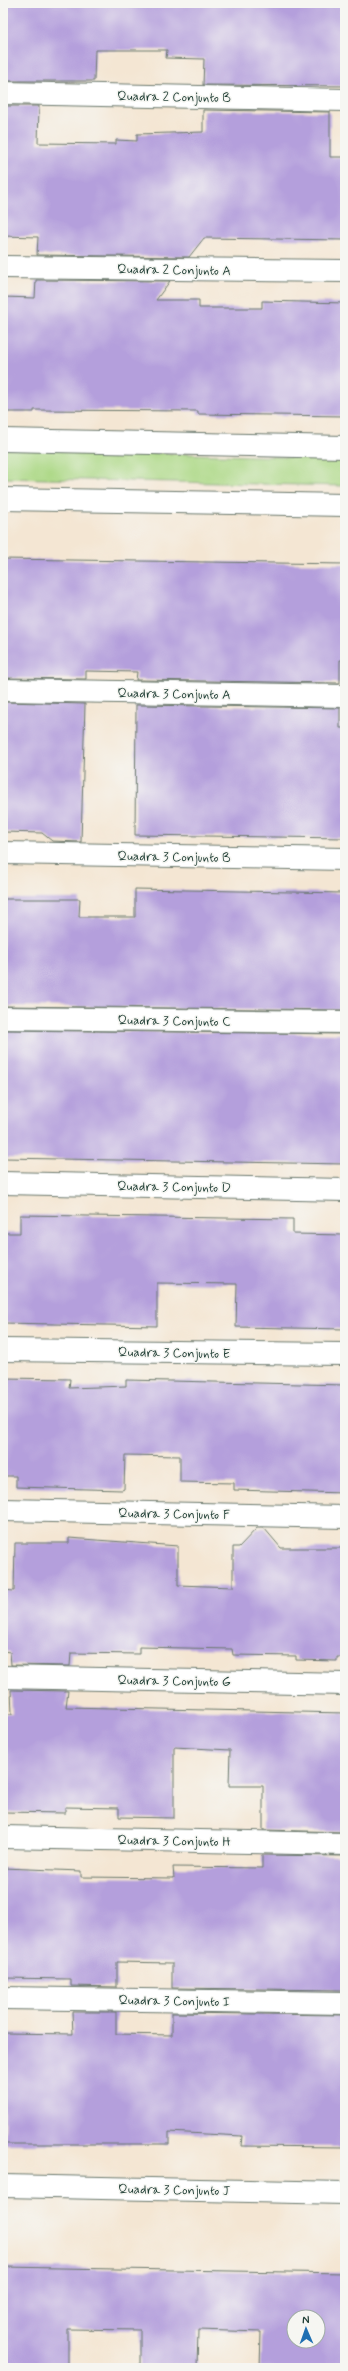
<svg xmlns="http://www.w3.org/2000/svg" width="348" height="2371" viewBox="0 0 348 2371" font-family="Mynerve,sans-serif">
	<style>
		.green { fill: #acd885; stroke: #668a5c }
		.building { fill: #b49fdc; fill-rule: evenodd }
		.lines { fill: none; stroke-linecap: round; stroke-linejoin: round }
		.street-casing { stroke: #6a786c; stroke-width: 24 }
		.secondary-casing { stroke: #6a786c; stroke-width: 24 }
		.street { stroke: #fff; stroke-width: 22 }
		.secondary { stroke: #fff; stroke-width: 22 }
		.labels { text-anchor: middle; stroke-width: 3; stroke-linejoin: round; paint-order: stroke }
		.street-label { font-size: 13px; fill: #1f3d34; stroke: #f6f6f2 }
	</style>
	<rect width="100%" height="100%" fill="#f6f6f2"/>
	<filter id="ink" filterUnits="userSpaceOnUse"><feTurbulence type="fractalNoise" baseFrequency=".025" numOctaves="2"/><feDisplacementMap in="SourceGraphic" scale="8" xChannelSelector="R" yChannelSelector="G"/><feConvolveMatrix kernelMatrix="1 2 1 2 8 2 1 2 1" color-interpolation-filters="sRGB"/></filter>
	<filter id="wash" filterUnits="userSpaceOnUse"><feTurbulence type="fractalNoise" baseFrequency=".012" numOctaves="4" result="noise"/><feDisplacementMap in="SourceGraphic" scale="16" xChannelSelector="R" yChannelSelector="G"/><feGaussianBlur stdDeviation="0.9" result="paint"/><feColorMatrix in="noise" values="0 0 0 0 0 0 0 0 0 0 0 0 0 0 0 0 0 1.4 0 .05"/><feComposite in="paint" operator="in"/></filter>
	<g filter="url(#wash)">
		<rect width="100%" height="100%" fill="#f4e6d3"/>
		<path class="green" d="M 3,448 L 345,459 L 345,486 L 3,478 Z"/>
		<g id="blocks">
			<path class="building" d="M 3,3 L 345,3 L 345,86 L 203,85 L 204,59 L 166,58 L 167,50 L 95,50 L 94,81 L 3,81 Z
				M 3,106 L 39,106 L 38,143 L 116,144 L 116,140 L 137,141 L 137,134 L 203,132 L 203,110 L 330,112 L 330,157 L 345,157 L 345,240 L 204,238 L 189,257 L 37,255 L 38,237 L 3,236 Z
				M 36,280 L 170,281 L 156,300 L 199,300 L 199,308 L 262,308 L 262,301 L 345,303 L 345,416 L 198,414 L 198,411 L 34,410 L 34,412 L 3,412 L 3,297 L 35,298 Z
				M 3,559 L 345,564 L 345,660 L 340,660 L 340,683 L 136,680 L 137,672 L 86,671 L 86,679 L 3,678 Z
				M 3,702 L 85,704 L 81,842 L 52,841 L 42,833 L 3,832 Z
				M 136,705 L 340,708 L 340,728 L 345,728 L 345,838 L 135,835 Z
				M 135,889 L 343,893 L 345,1010 L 3,1006 L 3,899 L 80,899 L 79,917 L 135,917 Z
				M 3,1030 L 345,1034 L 345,1164 L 3,1158 Z
				M 20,1215 L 293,1219 L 293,1234 L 345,1235 L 345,1329 L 236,1327 L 237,1284 L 157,1283 L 157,1326 L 3,1323 L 3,1233 L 20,1233 Z
				M 3,1378 L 70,1379 L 69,1388 L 126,1386 L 126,1380 L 345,1385 L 345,1493 L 234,1490 L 234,1483 L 180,1482 L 180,1456 L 125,1455 L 124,1489 L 122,1490 L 16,1487 L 16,1476 L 3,1476 Z
				M 257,1528 L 264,1528 L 281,1548 L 345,1548 L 345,1657 L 337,1657 L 337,1661 L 296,1660 L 296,1656 L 233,1655 L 232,1649 L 139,1647 L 139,1654 L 71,1653 L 70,1666 L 11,1665 L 10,1652 L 3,1651 L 3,1590 L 14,1591 L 15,1543 L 69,1543 L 69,1538 L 178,1546 L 178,1585 L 233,1587 L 233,1547 L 239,1547 Z
				M 11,1690 L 68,1691 L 66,1707 L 345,1713 L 345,1832 L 263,1830 L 263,1786 L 229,1786 L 230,1750 L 174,1747 L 174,1818 L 119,1817 L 119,1808 L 65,1807 L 65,1813 L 3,1812 L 3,1714 L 12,1714 Z
				M 262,1855 L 345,1856 L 345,1990 L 172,1988 L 172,1963 L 117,1962 L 117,1987 L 71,1986 L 71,1979 L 3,1978 L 3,1868 L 81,1871 L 81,1877 L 174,1878 L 173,1867 L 262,1868 Z
				M 72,2012 L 116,2012 L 116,2034 L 172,2035 L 172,2013 L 345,2015 L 345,2147 L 241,2146 L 242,2136 L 169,2132 L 169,2144 L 4,2144 L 5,2071 L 3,2071 L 3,2033 L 73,2034 Z
				M 3,2267 L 345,2273 L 345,2368 L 260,2368 L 261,2332 L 198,2330 L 197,2368 L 140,2368 L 140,2330 L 68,2329 L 68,2368 L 3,2368 ZM 294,2317 L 318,2317 L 318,2341 L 294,2341 Z"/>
		</g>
	</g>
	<g filter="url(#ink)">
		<use href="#blocks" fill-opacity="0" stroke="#6a786c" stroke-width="1"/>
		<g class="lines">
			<g class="street-casing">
				<path id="street" d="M 3,93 L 345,100
					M 3,267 L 345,271
					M 3,690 L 345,696
					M 3,853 L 345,859
					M 3,1018 L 345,1022
					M 3,1183 L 345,1190
					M 3,1350 L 345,1354
					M 3,1510 L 345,1517
					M 3,1677 L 345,1684
					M 3,1837 L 345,1844
					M 3,1998 L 345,2003
					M 3,2186 L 345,2193"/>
			</g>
			<g class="secondary-casing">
				<path id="secondary" d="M 3,440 L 345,447
					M 3,499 L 345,505"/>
			</g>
			<use href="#street" class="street"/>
			<use href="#secondary" class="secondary"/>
		</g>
	</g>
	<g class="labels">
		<g class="street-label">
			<text transform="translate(174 96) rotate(1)" y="5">Quadra 2 Conjunto B</text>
			<text transform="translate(174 269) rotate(1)" y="5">Quadra 2 Conjunto A</text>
			<text transform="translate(174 693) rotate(1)" y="5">Quadra 3 Conjunto A</text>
			<text transform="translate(174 856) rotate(1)" y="5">Quadra 3 Conjunto B</text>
			<text transform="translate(174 1020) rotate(1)" y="5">Quadra 3 Conjunto C</text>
			<text transform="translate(174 1186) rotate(1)" y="5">Quadra 3 Conjunto D</text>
			<text transform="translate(174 1352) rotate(1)" y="5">Quadra 3 Conjunto E</text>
			<text transform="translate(174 1513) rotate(1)" y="5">Quadra 3 Conjunto F</text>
			<text transform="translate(174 1680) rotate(1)" y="5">Quadra 3 Conjunto G</text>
			<text transform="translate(174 1840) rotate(1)" y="5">Quadra 3 Conjunto H</text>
			<text transform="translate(174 2000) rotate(1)" y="5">Quadra 3 Conjunto I</text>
			<text transform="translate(174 2189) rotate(1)" y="5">Quadra 3 Conjunto J</text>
		</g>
	</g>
	<rect width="348" height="2371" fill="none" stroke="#f6f6f2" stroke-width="16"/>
	<g transform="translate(306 2329) rotate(358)"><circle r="19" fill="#f6f6f2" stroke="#a0aca6"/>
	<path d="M0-3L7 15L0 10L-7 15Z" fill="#1f6fb2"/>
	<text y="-6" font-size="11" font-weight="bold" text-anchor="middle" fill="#1f3d34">N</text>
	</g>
</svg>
